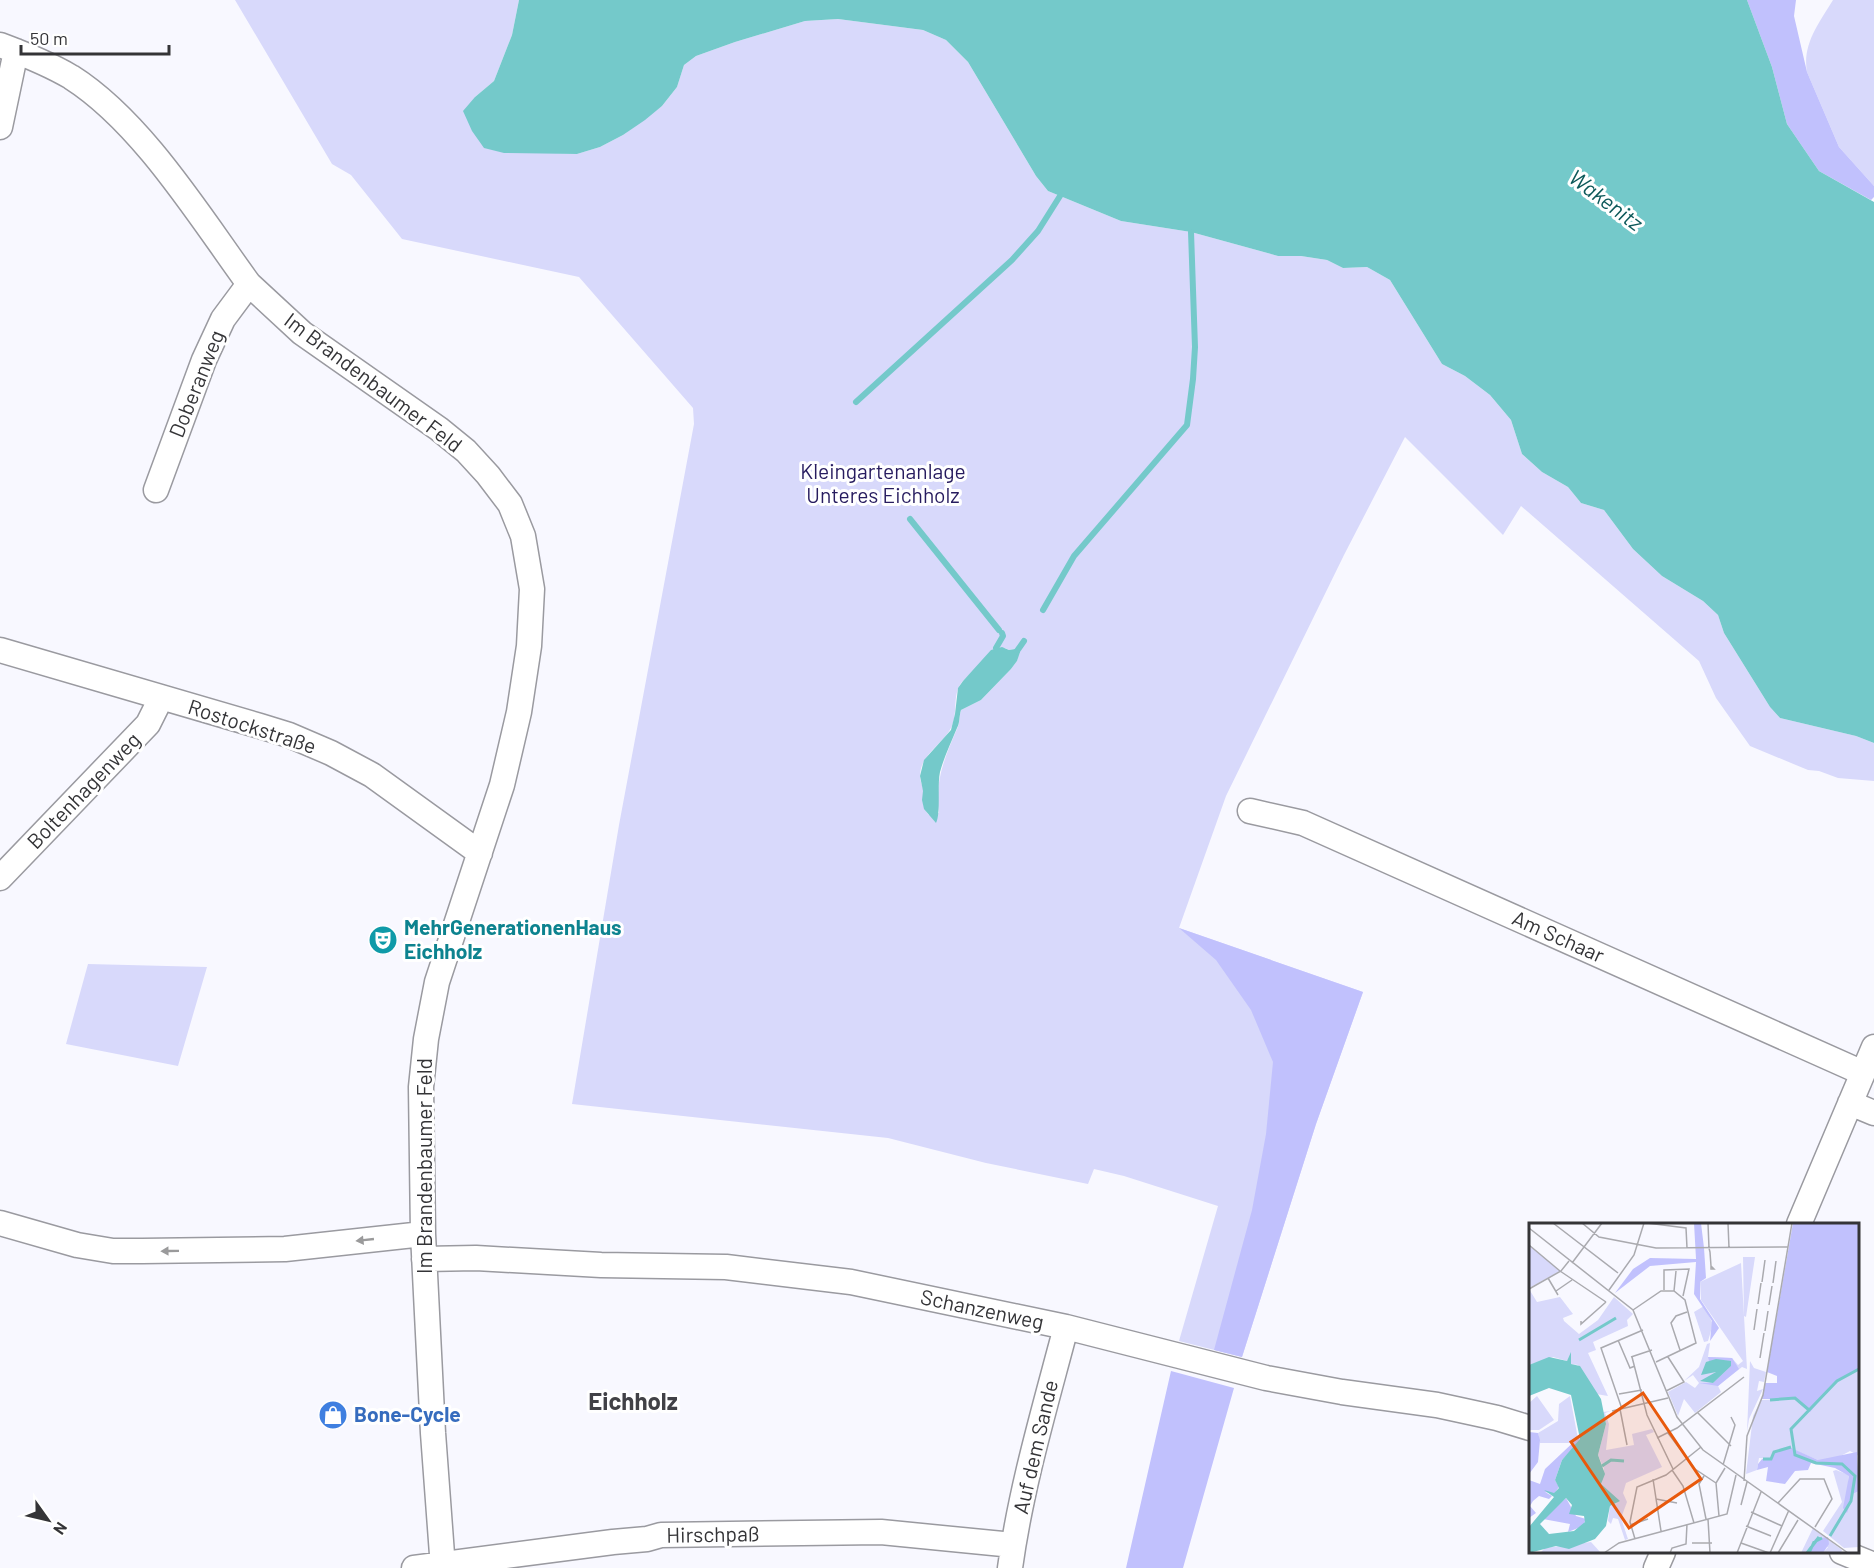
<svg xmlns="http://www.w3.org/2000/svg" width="1874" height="1568" viewBox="0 0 1874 1568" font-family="Barlow,sans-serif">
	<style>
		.green { fill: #d8d9fb; fill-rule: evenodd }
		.forest { fill: #c1c1fd }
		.water { fill: #74c9ca }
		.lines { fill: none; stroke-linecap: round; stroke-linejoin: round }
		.stream { stroke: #74c9ca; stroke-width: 6 }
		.minor-casing { stroke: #9a9aa0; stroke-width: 27 }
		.minor { stroke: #fff; stroke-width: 24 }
		.oneway { fill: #9a9a9b }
		.labels { text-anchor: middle; stroke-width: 6; stroke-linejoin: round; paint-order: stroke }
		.street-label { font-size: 21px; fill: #343437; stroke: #fff }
		.park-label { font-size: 21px; fill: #271c5f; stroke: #fff }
		.culture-label { font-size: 21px; font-weight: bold; fill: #0d838f; stroke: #fff; text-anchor: start }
		.shop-label { font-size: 21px; font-weight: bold; fill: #366cbe; stroke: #fff; text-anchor: start }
		.water-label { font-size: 22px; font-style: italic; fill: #0d595a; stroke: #fff }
		.quarter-label { font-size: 24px; font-weight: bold; fill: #414146; stroke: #fff }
		.inset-river { fill: none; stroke: #74c9ca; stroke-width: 3 }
		.inset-road { fill: none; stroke: #aaaaaf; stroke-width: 1.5 }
		.view { fill: #e8590c; fill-opacity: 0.15; stroke: #e8590c; stroke-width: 3 }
		.inset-edge { fill: none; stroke: #343437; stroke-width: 3 }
	</style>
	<rect width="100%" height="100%" fill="#f8f8ff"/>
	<path class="green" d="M 235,0 L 519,0 L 512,35 L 494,81 L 475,97 L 556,153 L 577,154 L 600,147 L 623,135 L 662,106 L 677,87 L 684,65 L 696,56 L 735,42 L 805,21 L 838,19 L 923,30 L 946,40 L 968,62 L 1036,176 L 1048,191 L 1121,221 L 1191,232 L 1278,256 L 1301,256 L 1327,260 L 1343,268 L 1367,267 L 1390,280 L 1442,364 L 1465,376 L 1490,395 L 1511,420 L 1522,454 L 1542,472 L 1568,487 L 1581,503 L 1604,510 L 1633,549 L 1662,576 L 1703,601 L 1718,615 L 1724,633 L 1770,707 L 1780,718 L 1856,736 L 1874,743 L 1874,781 L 1838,778 L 1819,771 L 1808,770 L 1750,746 L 1716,698 L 1699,661 L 1521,506 L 1503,535 L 1405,437 L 1344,555 L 1226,796 L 1179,928 L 1363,992 L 1316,1124 L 1242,1357 L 1179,1341 L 1218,1206 L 1124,1176 L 1094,1169 L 1088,1184 L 986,1163 L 888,1138 L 572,1104 L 619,825 L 694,424 L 693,408 L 579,277 L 402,239 L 351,175 L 332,164 ZM 1005,648 L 1009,650 L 1015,649 L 1019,652 L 1017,661 L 1011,669 L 981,700 L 961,710 C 959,716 960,723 957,729 C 945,756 934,783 939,813 L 929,815 C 921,806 924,800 923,789 C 922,785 920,780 920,776 C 920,754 944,744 952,726 C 958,712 952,694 962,682 C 972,670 993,658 1005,648 Z
		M 1833,0 L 1874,0 L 1874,186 L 1839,147 L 1807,72 C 1802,44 1819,23 1833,0 Z
		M 88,964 L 207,967 L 178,1066 L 66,1044 Z"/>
	<path class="forest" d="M 1747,0 L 1796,0 L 1794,16 L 1807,72 L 1839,147 L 1874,186 L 1874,197 L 1871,200 L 1819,171 L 1787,124 L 1772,67 Z
		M 1179,928 L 1363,992 L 1316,1124 L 1242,1357 L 1214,1350 L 1252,1210 L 1266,1134 L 1273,1062 L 1251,1010 L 1216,960 Z
		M 1171,1371 L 1234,1388 L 1183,1568 L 1126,1568 Z"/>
	<path class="water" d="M 519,0 L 1747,0 L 1772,67 L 1787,124 L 1819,171 L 1874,202 L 1874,743 L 1856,736 L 1780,718 L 1770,707 L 1724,633 L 1718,615 L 1703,601 L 1662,576 L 1633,549 L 1604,510 L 1581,503 L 1568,487 L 1542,472 L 1522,454 L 1511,420 L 1490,395 L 1465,376 L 1442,364 L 1390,280 L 1367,267 L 1343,268 L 1327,260 L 1301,256 L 1278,256 L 1191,232 L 1121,221 L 1048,191 L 1036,176 L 968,62 L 946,40 L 923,30 L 838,19 L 805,21 L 735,42 L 696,56 L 684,65 L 677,87 L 662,106 L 645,120 L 623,135 L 600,147 L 577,154 L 504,153 L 484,148 L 472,131 L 463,111 L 475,97 L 494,81 L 512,35 Z
		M 1002,647 L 1009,650 L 1015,649 L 1020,652 L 1017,661 L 1011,669 L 981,700 L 961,710 C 959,716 960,723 957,728 C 951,743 944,757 940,772 C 937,786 941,813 936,823 L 924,809 L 922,800 L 923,791 L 920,776 L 924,760 L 951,730 L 955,714 L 958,688 L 963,681 L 991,650 Z"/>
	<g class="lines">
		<path class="stream" d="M 856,402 L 1012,260 L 1038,231 L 1060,196
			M 910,519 L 999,630
			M 1043,610 L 1074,556 L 1187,425 L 1193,379 L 1195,347 L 1191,232
			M 996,648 L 1003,636 L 1002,633
			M 1017,651 L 1024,641"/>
		<g class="minor-casing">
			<path id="minor" d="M 0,45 C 24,54 49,64 71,77 C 142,122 200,217 249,284 L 302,333 L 439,429 L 466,451 L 488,475 L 510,504 L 523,536 L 532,589 L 529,646 L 519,712 L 502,785 L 437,982 L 426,1039 L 421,1087 L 423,1234 L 433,1433 L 443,1568
				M 0,127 L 16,51
				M 156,490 L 204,360 L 223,319 L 249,284
				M 0,650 L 260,726 L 289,735 L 331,753 L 372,775 L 480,853
				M 1250,811 L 1303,823 L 1863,1073
				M 0,878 L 148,724 L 161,698
				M 1850,1103 L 1874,1113
				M 0,1223 L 77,1245 L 113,1251 L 142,1251 L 285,1249 L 423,1234
				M 1799,1224 L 1874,1047
				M 424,1259 L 476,1258 L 601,1265 L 726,1267 L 851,1282 L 1066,1327 L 1266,1378 L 1342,1392 L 1437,1405 L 1497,1418 L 1530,1428
				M 1842,1552 L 1874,1565
				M 414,1568 L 613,1542 L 647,1539 L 661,1535 L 881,1532 L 1013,1545
				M 1010,1568 C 1021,1487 1045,1407 1066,1327
				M 1656,1568 L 1663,1552"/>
		</g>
		<use href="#minor" class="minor"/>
	</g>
	<defs><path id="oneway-solid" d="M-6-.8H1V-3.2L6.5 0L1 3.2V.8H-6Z" transform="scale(1.5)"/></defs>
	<g class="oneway">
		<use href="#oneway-solid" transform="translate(365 1240) rotate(174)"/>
		<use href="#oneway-solid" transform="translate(170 1251) rotate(179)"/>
	</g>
	<defs>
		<g id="theatre-disc" transform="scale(1.5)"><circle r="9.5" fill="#0f9aa8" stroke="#fff"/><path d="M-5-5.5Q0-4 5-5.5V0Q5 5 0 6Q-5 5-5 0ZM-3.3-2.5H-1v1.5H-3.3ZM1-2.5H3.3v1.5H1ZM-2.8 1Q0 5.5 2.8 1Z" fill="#fff"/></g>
		<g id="shop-disc" transform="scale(1.5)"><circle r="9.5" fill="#3f7fe0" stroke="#fff"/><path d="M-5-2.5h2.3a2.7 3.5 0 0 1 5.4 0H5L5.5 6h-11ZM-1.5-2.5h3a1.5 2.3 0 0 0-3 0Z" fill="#fff"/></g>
	</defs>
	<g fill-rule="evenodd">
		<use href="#theatre-disc" x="383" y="940"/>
		<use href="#shop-disc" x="333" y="1415"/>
	</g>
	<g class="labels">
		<g class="street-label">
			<text transform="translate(373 383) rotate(37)" y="7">Im Brandenbaumer Feld</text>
			<text transform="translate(197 384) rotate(-68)" y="7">Doberanweg</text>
			<text transform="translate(252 727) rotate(18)" y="7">Rostockstraße</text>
			<text transform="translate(84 791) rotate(-46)" y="7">Boltenhagenweg</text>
			<text transform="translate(1558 937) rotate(24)" y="7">Am Schaar</text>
			<text transform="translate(425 1166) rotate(-90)" y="7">Im Brandenbaumer Feld</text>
			<text transform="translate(982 1310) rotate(12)" y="7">Schanzenweg</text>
			<text transform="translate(1036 1447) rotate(-77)" y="7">Auf dem Sande</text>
			<text transform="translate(713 1535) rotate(-1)" y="7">Hirschpaß</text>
		</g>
		<g class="park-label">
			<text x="883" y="479">Kleingartenanlage<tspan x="883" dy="24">Unteres Eichholz</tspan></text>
		</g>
		<g class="culture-label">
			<text x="404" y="935">MehrGenerationenHaus<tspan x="404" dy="24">Eichholz</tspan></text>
		</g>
		<g class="shop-label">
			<text x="354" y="1422">Bone-Cycle</text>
		</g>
		<g class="water-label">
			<text transform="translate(1606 200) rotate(37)" y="8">Wakenitz</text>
		</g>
		<g class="quarter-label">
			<text x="633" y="1410">Eichholz</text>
		</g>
	</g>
	<g transform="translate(1529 1223)">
		<rect width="330" height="330" fill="#f8f8ff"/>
		<path d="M 0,22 L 31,48 L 0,65 ZM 214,34 L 226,34 L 217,94 L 215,93 ZM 212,40 L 218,146 L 213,144 L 189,163 L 192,169 L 166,190 L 155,176 L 149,193 L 139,169 L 157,159 L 166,165 L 170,160 L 164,152 L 155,158 L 170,144 L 178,121 L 181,120 L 179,134 L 203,135 L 209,142 L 214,138 L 172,77 L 171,59 ZM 0,66 L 8,79 L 31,74 L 44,91 L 34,95 L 35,98 L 50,111 L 69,97 L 85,74 L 104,91 L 98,97 L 99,103 L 64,119 L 67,127 L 59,130 L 79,173 L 67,171 L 49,142 L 42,141 L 42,131 L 38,138 L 24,134 L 0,142 ZM 175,83 L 184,101 L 179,118 L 175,119 L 165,89 ZM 221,138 L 225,145 L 237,149 L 235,159 L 230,158 L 228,168 L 234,166 L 220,196 L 218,209 ZM 330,145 L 330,233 L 321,228 L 304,237 L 289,237 L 263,226 L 244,230 L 241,236 L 230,235 L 228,247 L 217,251 L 224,193 L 232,177 L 265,176 L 281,188 L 308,158 ZM 8,173 L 25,197 L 10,207 L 0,207 L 0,180 ZM 41,173 L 49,216 L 45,220 L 11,220 L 9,210 L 29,198 L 30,181 ZM 82,188 L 76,190 L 80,201 L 77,227 L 105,222 L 103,211 L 123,206 L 125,209 L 117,212 L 133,244 L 97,260 L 94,270 L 98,279 L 92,295 L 99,316 L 96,317 L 89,296 L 84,295 L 82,301 L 79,298 L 81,283 L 88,280 L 72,261 L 75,246 L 69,232 L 77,201 L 74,189 ZM 307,247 L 320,252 L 318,275 L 323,279 L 324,271 L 330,268 L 330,324 L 315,325 L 294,308 L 313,279 L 304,248 ZM 284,305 L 313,327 L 312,330 L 294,330 L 299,324 L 283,321 L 279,330 L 272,330 ZM 62,319 L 72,330 L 11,330 L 16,325 Z" fill="#d8d9fb"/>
		<path d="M 165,0 L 172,0 L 175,25 L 177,55 L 171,59 L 171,76 L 190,105 L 181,118 L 183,98 L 165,71 L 167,39 L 121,43 L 86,70 L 104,46 L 121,35 L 167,36 ZM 264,0 L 330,0 L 330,145 L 308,158 L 281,189 L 265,176 L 233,176 L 236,160 L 248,160 L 248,153 L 238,149 ZM 179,134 L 203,135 L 210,146 L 189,163 L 170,160 L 184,160 L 202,143 L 202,138 L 180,138 ZM 0,209 L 9,210 L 11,217 L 9,239 L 0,251 ZM 51,213 L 50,219 L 33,237 L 26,257 L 30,264 L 25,271 L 16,269 L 23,273 L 20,276 L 10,273 L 4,278 L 1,283 L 7,290 L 0,295 L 0,257 L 11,261 L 16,246 ZM 260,224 L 289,237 L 328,229 L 330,268 L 324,271 L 318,290 L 314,285 L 320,253 L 306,245 L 282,240 L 279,247 L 266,248 L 256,261 L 237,258 L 239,244 L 228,247 L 229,241 L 233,236 L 242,235 L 245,229 ZM 37,275 L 47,293 L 57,296 L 54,303 L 39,309 L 41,301 L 14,296 ZM 299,314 L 300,321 L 294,330 L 279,330 L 286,316 Z" fill="#c1c1fd"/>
		<path d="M 42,129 L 42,141 L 51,143 L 72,176 L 77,201 L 69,232 L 76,251 L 72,261 L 91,278 L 81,283 L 77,303 L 66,316 L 40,326 L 27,323 L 0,330 L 0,304 L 25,274 L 15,267 L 25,270 L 30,265 L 26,257 L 33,237 L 51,216 L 42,172 L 20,165 L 0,173 L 0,142 L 20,134 L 38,138 ZM 37,275 L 43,282 L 40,291 L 55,293 L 56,299 L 45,308 L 20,311 L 11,301 ZM 187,136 L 202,138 L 202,143 L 184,160 L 171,158 L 187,149 L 172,152 L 177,139 Z" fill="#74c9ca" fill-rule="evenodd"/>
		<path class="inset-river" d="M 50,117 L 87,95M 241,177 L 266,175 L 280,187M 234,236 L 242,236 L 245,229 L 262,224M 73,243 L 82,237 L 95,238M 301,313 L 322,278 L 326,253 L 313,241 L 287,240 L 266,232 L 262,206 L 308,158 L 330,146M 278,330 L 290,314M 280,330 L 285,319 L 293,315"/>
		<path class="inset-road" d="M 24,0 L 89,50M 53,0 L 70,14 L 127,25 L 259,24M 118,0 L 157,5 L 158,25M 179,0 L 180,25M 199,0 L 200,25M 0,5 L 104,87 L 148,194 L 174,227 L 319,330M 0,22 L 31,48M 180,25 L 181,29 L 182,43 L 182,46 L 185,46 L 182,43M 43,40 L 73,0M 31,48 L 77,79M 19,55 L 29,72M 233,59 L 236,37M 244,60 L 247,38M 0,66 L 32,48 L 40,38M 80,67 L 105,32 L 115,0M 135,67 L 135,47 L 160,46 L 154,73M 27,68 L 43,57M 145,68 L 147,48M 229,81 L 232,60M 240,82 L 243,63M 104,87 L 132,68 L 145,68 L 156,77 L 167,120 L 127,139M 52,98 L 52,101 L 77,79M 225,107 L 228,86M 236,108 L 239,88M 89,117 L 101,145 L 106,143M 151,127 L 142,100 L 147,93 L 158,89M 102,134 L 123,127M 103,134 L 118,192 L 144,246M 231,135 L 235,110M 137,168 L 155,159 L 139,134M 90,171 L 113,167M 91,186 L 98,222M 93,186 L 72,125 L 114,107M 83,188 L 139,175M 168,189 L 202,223M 139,210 L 166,246 L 187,260M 128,215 L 148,205 L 215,154M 194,242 L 206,202 L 202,194M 143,247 L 154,263 L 165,300M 175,253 L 170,261 L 177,296M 124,256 L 132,308M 215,258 L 218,213 L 234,172 L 263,0M 127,276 L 148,280M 249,280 L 271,256 L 295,256 L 303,276 L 286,304M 212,282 L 218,259M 222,289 L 253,303M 190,293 L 187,260 L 196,245M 179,296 L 181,330M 101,302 L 119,296M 217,303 L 242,313M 106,316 L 101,299 L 108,264 L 137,252 L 172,224M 163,320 L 183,320M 212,320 L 240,330M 75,330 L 90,320 L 198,291 L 207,252M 141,330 L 143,325 L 157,321 L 158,301M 208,330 L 232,269M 241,330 L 260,287M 249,330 L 269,297"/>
		<path class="view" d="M 114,170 L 172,256 L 100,305 L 42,219 Z"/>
		<rect width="330" height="330" class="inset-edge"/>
	</g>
	<g transform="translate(48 1520) rotate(124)" stroke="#ffffff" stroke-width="4.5" paint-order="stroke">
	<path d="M0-4.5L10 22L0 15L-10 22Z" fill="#343437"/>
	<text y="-9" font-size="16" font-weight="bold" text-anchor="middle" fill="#343437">N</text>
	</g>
	<path d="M21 45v9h148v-9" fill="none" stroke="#343437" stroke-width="3"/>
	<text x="30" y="45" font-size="18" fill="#343437" stroke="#ffffff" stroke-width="4.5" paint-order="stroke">50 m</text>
</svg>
